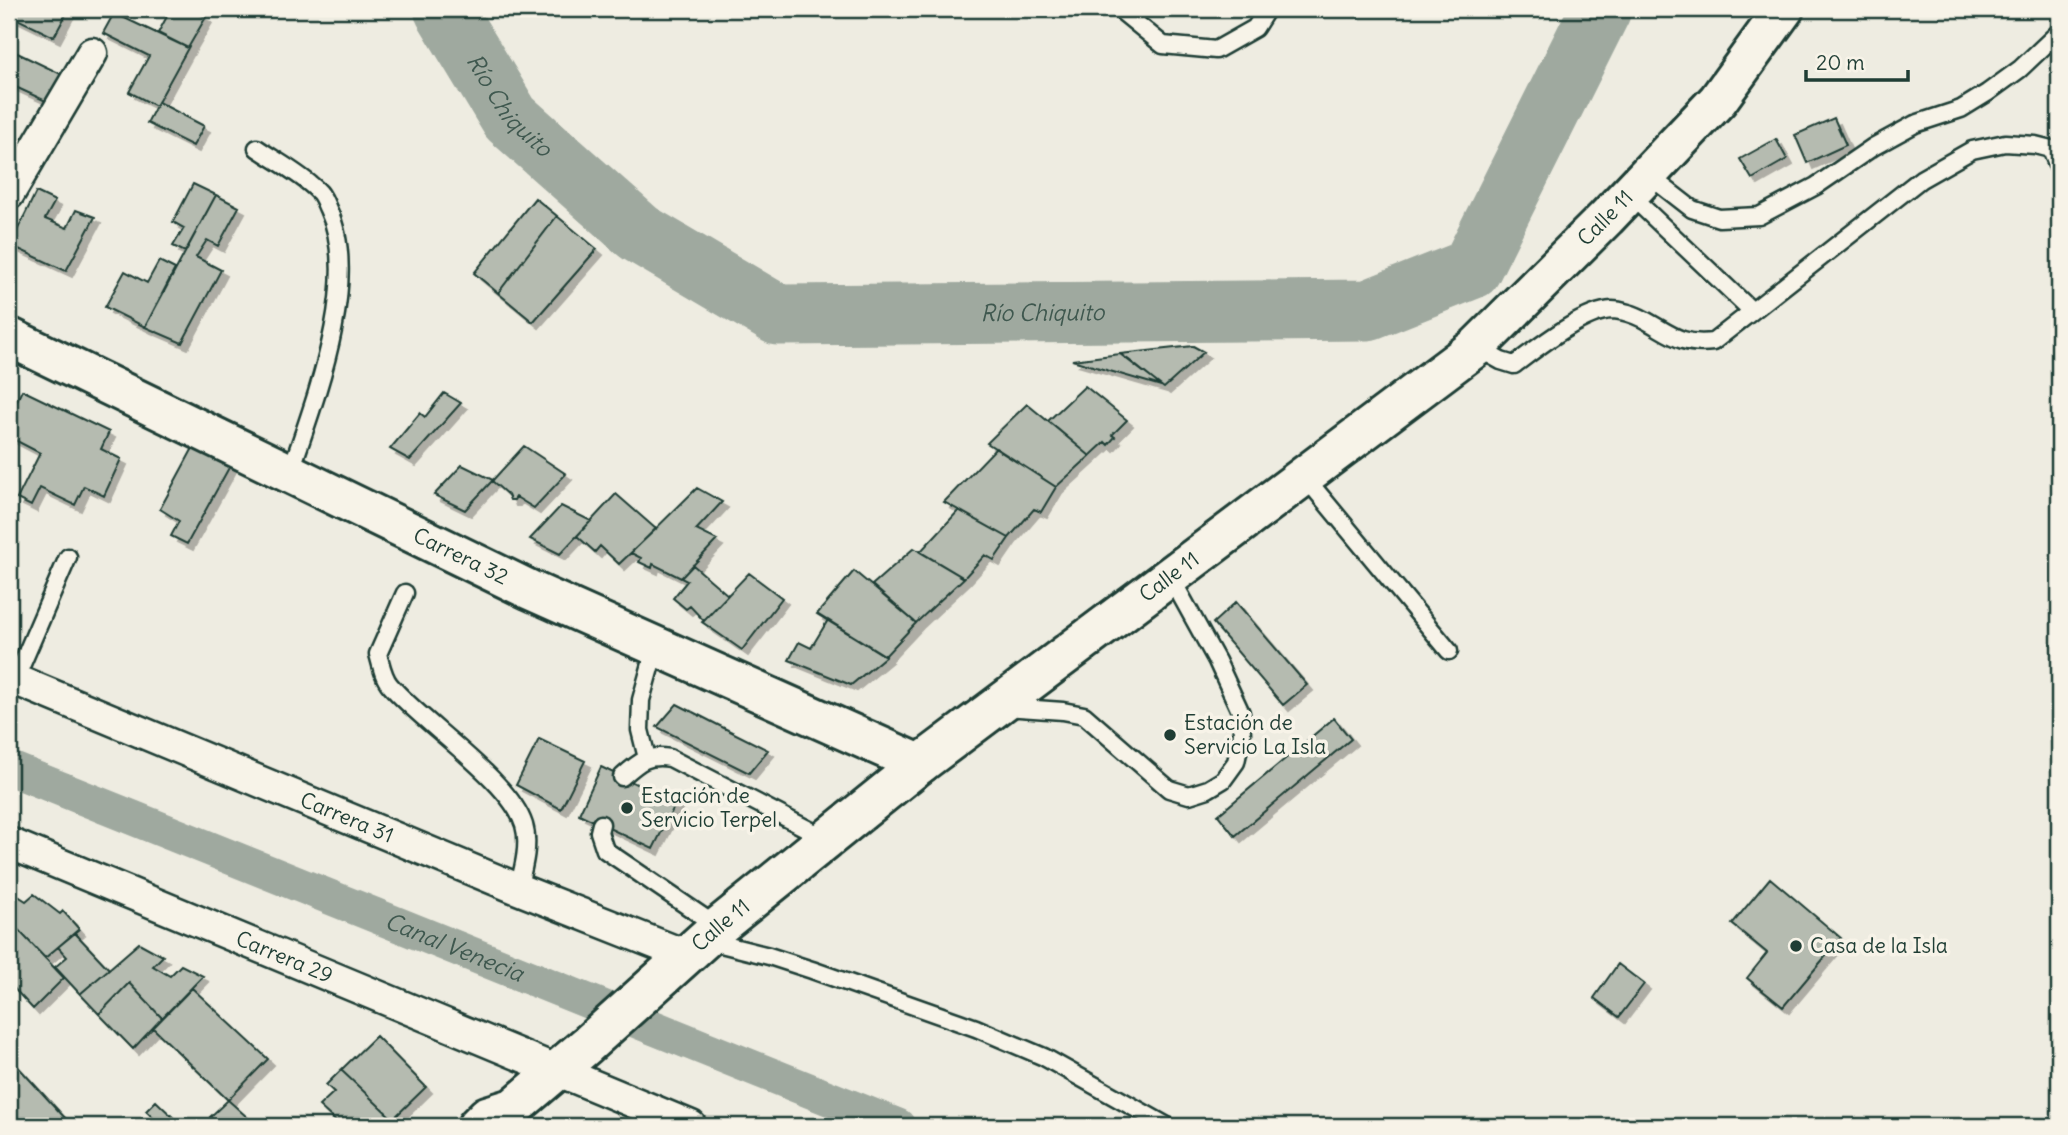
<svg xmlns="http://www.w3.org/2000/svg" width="2068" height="1135" viewBox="0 0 2068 1135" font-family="Delius,sans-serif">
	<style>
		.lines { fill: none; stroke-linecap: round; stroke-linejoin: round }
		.canal { stroke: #9fa99f; stroke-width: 35 }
		.river { stroke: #9fa99f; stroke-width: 61 }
		.building { fill: #b5bbb0; stroke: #1f3d34; stroke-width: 2; filter: url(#shadow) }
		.service-casing { stroke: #1f3d34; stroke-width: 21 }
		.minor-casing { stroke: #1f3d34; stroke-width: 35 }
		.primary-casing { stroke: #1f3d34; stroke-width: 44 }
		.service { stroke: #f7f3e8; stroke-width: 16 }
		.minor { stroke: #f7f3e8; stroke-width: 30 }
		.primary { stroke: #f7f3e8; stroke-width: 38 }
		.poi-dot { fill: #1f3d34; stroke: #f7f3e8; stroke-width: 2.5 }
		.labels { text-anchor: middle; stroke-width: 7; stroke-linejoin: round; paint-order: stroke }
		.street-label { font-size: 21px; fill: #1f3d34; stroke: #f7f3e8 }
		.poi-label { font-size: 21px; fill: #1f3d34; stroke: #f7f3e8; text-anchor: start }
		.water-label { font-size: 23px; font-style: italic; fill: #3f584f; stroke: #f7f3e8 }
	</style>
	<defs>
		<filter id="shadow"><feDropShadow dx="6" dy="6" stdDeviation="0" flood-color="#0004"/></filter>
	</defs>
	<rect width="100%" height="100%" fill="#eeece1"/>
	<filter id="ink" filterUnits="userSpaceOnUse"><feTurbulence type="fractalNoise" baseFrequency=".0143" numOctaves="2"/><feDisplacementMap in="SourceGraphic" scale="14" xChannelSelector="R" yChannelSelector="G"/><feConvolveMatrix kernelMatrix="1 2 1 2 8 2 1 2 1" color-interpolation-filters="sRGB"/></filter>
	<g filter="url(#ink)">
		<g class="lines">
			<path class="canal" id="s1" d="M 9,768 L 898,1126"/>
			<path class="river" id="s2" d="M 444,9 L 510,118 L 639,233 L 778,315 L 1368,310 L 1471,269 L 1601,9"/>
		</g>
		<path class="building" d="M 9,9 L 69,9 L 54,37 L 9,15 Z
			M 171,9 L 189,9 L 206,17 L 188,48 L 158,33 Z
			M 114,13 L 188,48 L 156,106 L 129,92 L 149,56 L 103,33 Z
			M 9,49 L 63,75 L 48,102 L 9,84 Z
			M 158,102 L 204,126 L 193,146 L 147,123 Z
			M 1834,118 L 1846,145 L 1807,163 L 1795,135 Z
			M 1776,139 L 1787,159 L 1752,179 L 1740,159 Z
			M 193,184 L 216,195 L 185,252 L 173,246 L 184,228 L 173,222 Z
			M 36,192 L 55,201 L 45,219 L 67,228 L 76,210 L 95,217 L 66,271 L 10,245 Z
			M 216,195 L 239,207 L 218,246 L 207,240 L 196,257 L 221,270 L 182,343 L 145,327 Z
			M 535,198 L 557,216 L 498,293 L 474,273 Z
			M 557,216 L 597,249 L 533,322 L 498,293 Z
			M 159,261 L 175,269 L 145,327 L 105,307 L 125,271 L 147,283 Z
			M 1193,346 L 1204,352 L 1164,388 L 1120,354 Z
			M 1120,354 L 1129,360 L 1161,386 L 1072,360 Z
			M 1085,386 L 1127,420 L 1112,435 L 1115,437 L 1108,445 L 1105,442 L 1090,456 L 1048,421 Z
			M 22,390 L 109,432 L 101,449 L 121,459 L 104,496 L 84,486 L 75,505 L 40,488 L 31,506 L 17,499 L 40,453 L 9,437 L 9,417 Z
			M 444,393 L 461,403 L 410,460 L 390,449 L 420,413 L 425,417 Z
			M 1027,404 L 1090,456 L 1056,487 L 987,443 Z
			M 194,446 L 231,464 L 187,544 L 171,536 L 179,521 L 160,509 Z
			M 524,446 L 566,474 L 534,508 L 516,497 L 514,500 L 510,500 L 508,495 L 492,481 Z
			M 996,448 L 1056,487 L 1041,512 L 1034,509 L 1009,538 L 944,502 Z
			M 462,465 L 493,480 L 465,510 L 434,495 Z
			M 697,488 L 722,502 L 696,530 L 717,540 L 681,578 L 653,564 L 652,568 L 639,562 L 641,558 L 631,553 Z
			M 616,494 L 656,529 L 619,564 L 600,546 L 595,552 L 577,536 Z
			M 561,506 L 591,521 L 560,554 L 530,539 Z
			M 959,510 L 1009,538 L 994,560 L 985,555 L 964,578 L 920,552 Z
			M 914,548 L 964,578 L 916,623 L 872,585 Z
			M 693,565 L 728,595 L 704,621 L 690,606 L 686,609 L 673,598 L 687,581 L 681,578 Z
			M 854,571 L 916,623 L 885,656 L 817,614 Z
			M 749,573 L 782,598 L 742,650 L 702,622 Z
			M 1236,602 L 1307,685 L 1283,705 L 1213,623 Z
			M 828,620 L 886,656 L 851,685 L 789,660 L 799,642 L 811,648 Z
			M 677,704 L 722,727 L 768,750 L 749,773 L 657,727 Z
			M 1334,718 L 1351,739 L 1235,836 L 1218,815 Z
			M 539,739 L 585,761 L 561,809 L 516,785 Z
			M 601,767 L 676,803 L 653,849 L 579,814 Z
			M 1770,878 L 1841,938 L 1783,1007 L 1747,978 L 1767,953 L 1732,924 Z
			M 9,890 L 26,901 L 34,894 L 60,914 L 63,911 L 79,929 L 45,958 L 9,920 Z
			M 9,920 L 64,978 L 33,1009 L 9,983 Z
			M 75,933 L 109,969 L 80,994 L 55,967 L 67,957 L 58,947 Z
			M 139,943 L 163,956 L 153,966 L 170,976 L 181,965 L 203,976 L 162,1018 L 129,983 L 99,1014 L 80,994 Z
			M 1618,964 L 1644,984 L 1619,1017 L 1594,998 Z
			M 129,983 L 162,1018 L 133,1049 L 99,1014 Z
			M 192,988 L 268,1059 L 228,1100 L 153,1028 Z
			M 376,1036 L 426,1087 L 393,1119 L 341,1070 Z
			M 9,1057 L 66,1119 L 59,1126 L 9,1126 Z
			M 341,1070 L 393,1119 L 385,1126 L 341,1126 L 319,1106 L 334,1092 L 326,1085 Z
			M 228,1100 L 257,1126 L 236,1124 L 219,1126 L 210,1117 Z
			M 156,1101 L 180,1124 L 183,1126 L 161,1126 L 146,1111 Z"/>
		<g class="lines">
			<g class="service-casing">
				<path id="service" d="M 1119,9 L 1163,45 L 1216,50 L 1255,28 L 1267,9
					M 257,148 C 276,161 301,174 318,191 C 323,195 325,203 328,209 C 362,280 314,402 290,473
					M 2051,149 L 2059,169
					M 1647,174 L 1692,209 L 1719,218 L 1759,216 L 1816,186 L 1873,147 L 1915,124 L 1961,109 L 1987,93 L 2020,69 L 2059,32
					M 1629,194 L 1752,311
					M 1476,347 L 1501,361 L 1514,365 C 1537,348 1583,311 1612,310 C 1621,310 1636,315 1643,319 C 1670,333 1680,346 1713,342 L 1921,179 L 1972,150 L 2005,143 L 2035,145 L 2059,151
					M 1304,476 L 1449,651
					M 405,593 L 378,654 C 381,664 383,677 390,685 C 422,723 510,780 524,825 C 530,845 523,869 518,889
					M 15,680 L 68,557
					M 1006,707 L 1063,711 L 1084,715 L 1169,789 L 1189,795 L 1208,789 L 1223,780 L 1236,762 L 1242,734 L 1241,713 L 1217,661 L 1170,576
					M 647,758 L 640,730 L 641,700 L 656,646
					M 622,777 C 639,762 647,754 670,758 L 827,839
					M 601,824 L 599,832 L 605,850 L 718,927
					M 705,940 L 769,956 L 812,970 L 976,1028 L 1044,1057 L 1167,1126"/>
			</g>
			<g class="minor-casing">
				<g id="minor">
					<path d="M 9,194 L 92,53"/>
					<path id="s3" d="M 9,677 L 518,889 L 685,955"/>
					<path id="s4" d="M 9,843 L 691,1126"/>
				</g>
			</g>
			<g class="primary-casing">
				<g id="primary">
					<path id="s5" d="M 9,337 L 530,590 L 920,764"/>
					<path id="s6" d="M 477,1126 L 487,1116 L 513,1108 L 587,1045 L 718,927 L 920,764 L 1476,347 L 1606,218 L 1718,100 L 1784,9"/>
				</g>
			</g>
			<use href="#service" class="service"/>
			<use href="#minor" class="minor"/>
			<use href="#primary" class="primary"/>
		</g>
	</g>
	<g class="poi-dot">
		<circle cx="1170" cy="735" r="7"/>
		<circle cx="627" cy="808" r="7"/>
		<circle cx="1796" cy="946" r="7"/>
	</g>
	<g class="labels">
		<g class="street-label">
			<text dy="7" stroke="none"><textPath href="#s6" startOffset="1452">Calle 11</textPath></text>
			<text dy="7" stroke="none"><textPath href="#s5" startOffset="502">Carrera 32</textPath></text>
			<text dy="7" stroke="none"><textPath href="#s6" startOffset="886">Calle 11</textPath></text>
			<text dy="7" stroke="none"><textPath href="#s3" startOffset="366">Carrera 31</textPath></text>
			<text dy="7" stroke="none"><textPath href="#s6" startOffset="318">Calle 11</textPath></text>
			<text dy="7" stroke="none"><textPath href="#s4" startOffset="298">Carrera 29</textPath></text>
		</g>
		<g class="poi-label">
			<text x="1184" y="730">Estación de<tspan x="1184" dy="24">Servicio La Isla</tspan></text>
			<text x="641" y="803">Estación de<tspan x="641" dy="24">Servicio Terpel</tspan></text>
			<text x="1810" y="953">Casa de la Isla</text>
		</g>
		<g class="water-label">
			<text dy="8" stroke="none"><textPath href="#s2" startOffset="117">Río Chiquito</textPath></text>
			<text dy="8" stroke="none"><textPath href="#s2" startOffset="726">Río Chiquito</textPath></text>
			<text dy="8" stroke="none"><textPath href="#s1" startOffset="480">Canal Venecia</textPath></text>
		</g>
	</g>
	<rect width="2068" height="1135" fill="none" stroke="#f7f3e8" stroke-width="35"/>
	<rect x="18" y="18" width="2033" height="1100" fill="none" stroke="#1f3d34" stroke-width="2.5" filter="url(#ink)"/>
	<path d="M1806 70v10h102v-10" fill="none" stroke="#1f3d34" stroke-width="3.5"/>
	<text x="1816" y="70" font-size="21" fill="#1f3d34" stroke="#f7f3e8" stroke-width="5" paint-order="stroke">20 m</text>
</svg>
